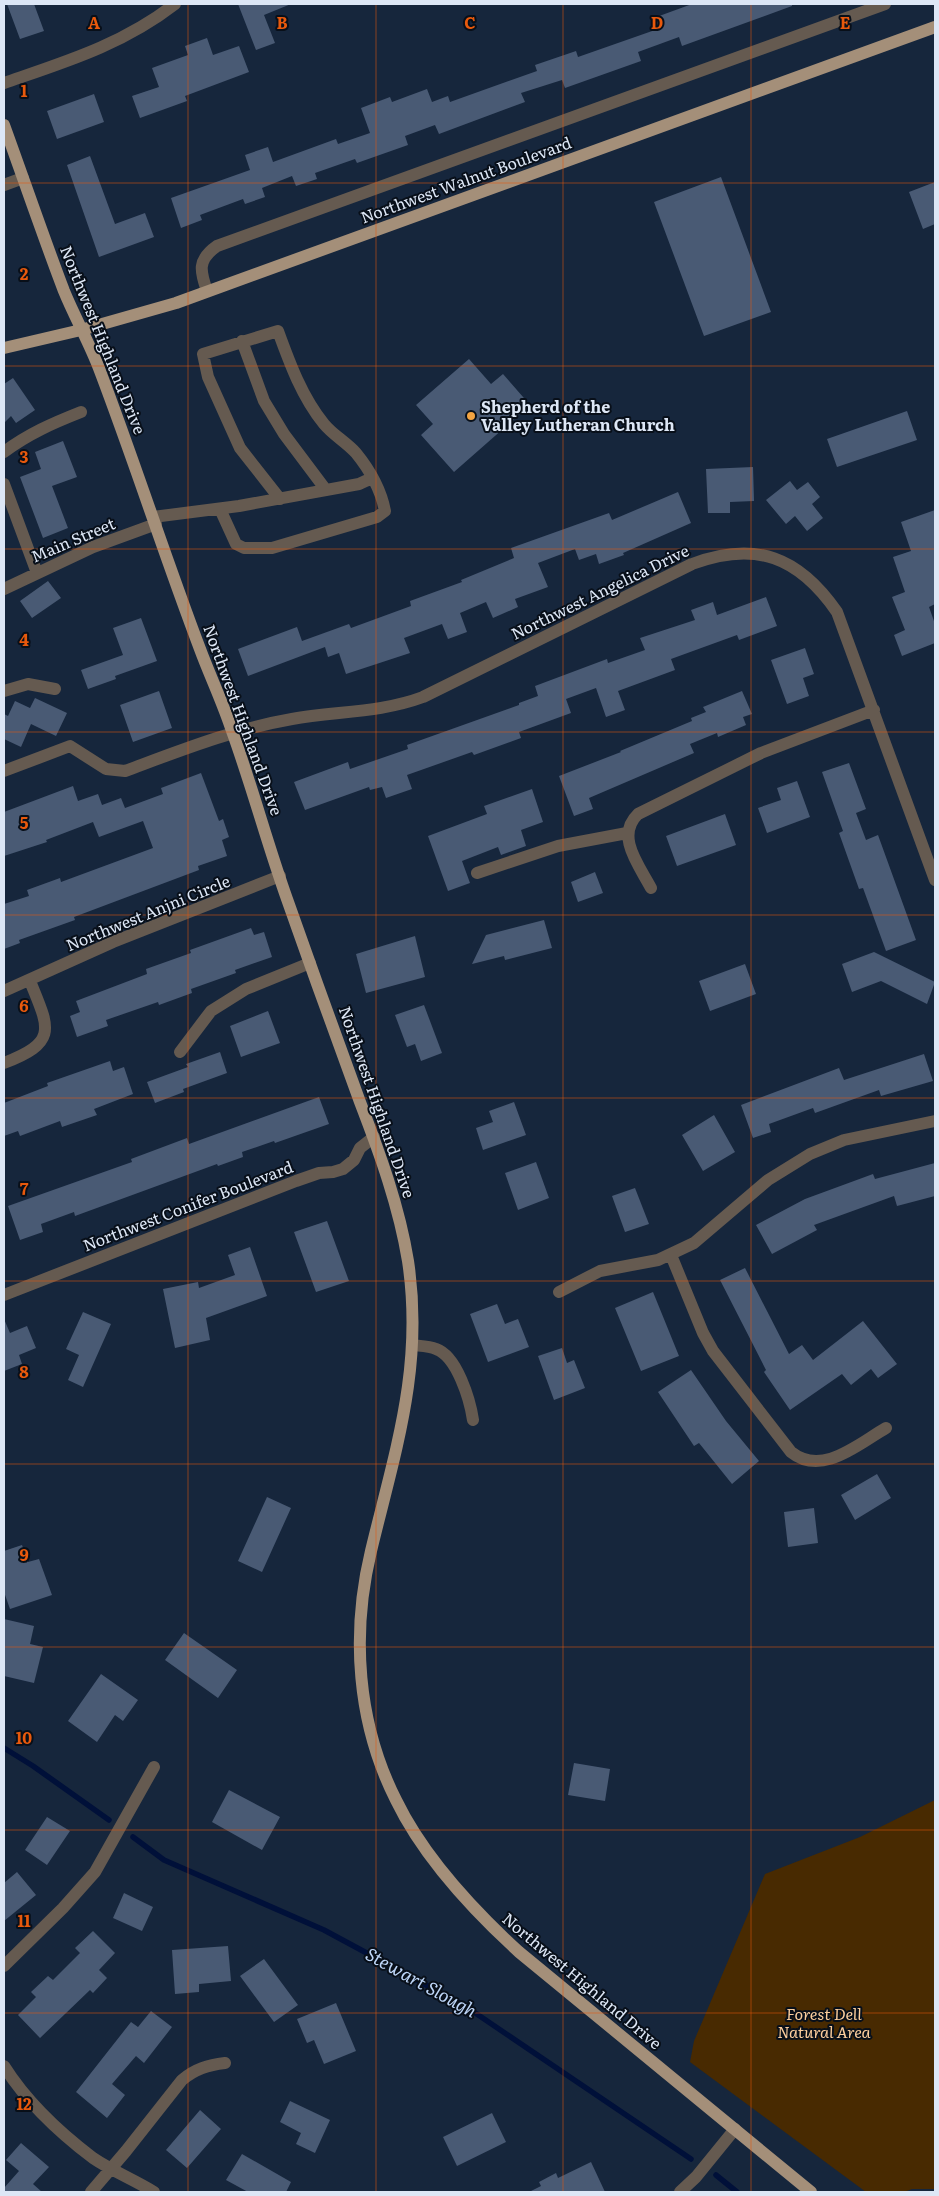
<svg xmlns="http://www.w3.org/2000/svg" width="939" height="2196" viewBox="0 0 939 2196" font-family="Literata,serif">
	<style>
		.green { fill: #482a01 }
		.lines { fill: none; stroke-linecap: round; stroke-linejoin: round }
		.stream { stroke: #001039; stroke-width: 5.5 }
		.building { fill: #495a74 }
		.minor { stroke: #655a50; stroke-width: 12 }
		.major { stroke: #a48f79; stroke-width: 12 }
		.grid { fill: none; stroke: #e8590c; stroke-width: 1; stroke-opacity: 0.55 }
		.poi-dot { fill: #f3a442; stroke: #080f19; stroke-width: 2 }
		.labels { text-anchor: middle; stroke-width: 4; stroke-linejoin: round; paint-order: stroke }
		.street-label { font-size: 16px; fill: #dde7f6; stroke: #080f19 }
		.poi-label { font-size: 16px; font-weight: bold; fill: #dde7f6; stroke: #080f19; text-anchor: start }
		.park-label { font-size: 16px; font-style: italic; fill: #fcce9d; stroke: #080f19 }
		.water-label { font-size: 18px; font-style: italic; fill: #bed6f8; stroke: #080f19 }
		.grid-label { font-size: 16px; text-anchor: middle; font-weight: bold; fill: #e8590c; stroke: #080f19; stroke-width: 4; stroke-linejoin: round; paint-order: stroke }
	</style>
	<rect width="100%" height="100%" fill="#16263c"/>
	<path class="green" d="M 935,1800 L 935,2189 L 912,2189 L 904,2192 L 866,2192 L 690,2062 L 694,2041 L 765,1874 L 860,1837 Z"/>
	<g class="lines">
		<path class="stream" d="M 4,1748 L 33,1766 L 109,1820
			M 133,1837 L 164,1860 L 324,1930 L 465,2006 L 691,2159
			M 716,2175 L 737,2192"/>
	</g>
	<path class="building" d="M 7,4 L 34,4 L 44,31 L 20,39 Z
		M 238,4 L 291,4 L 264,15 L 275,43 L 256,50 Z
		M 692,4 L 792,4 L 792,6 L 682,46 L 679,37 L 638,52 L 641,61 L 565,88 L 562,80 L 521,93 L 525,102 L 439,134 L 435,125 L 405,136 L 408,145 L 357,163 L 355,159 L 315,173 L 317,179 L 296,186 L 292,176 L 262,188 L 265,197 L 245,204 L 243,199 L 200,215 L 202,220 L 181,228 L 171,198 L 250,170 L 245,155 L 268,147 L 273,162 L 336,139 L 338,144 L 370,133 L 361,108 L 390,97 L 392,102 L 427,89 L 432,102 L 448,96 L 450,102 L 537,71 L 535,65 L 576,51 L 578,57 L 655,30 L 651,19 Z
		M 207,38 L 213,55 L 239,46 L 249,72 L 185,96 L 187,101 L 140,118 L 132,96 L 159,87 L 152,68 L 188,55 L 185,46 Z
		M 94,94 L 104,122 L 57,139 L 47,111 Z
		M 90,156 L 115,224 L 145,213 L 154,237 L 99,257 L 67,165 Z
		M 721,177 L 771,312 L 704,336 L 654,202 Z
		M 935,182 L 935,224 L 923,229 L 909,192 Z
		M 469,359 L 491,384 L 503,374 L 530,405 L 454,472 L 421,435 L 433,424 L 416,405 Z
		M 13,378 L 35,410 L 16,423 L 11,416 L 4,423 L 4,384 Z
		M 907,411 L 917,440 L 837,467 L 827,439 Z
		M 63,441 L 77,477 L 52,486 L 68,528 L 43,538 L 20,477 L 41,469 L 35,452 Z
		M 753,467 L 754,501 L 730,502 L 730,513 L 708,513 L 706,469 Z
		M 790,481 L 797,490 L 808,482 L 820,497 L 812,504 L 823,518 L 807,531 L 795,516 L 786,524 L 766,500 Z
		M 678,492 L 691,523 L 623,553 L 624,555 L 599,564 L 596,554 L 579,560 L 575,549 L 538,563 L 548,587 L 515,599 L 518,607 L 493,618 L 486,602 L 460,613 L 467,632 L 448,639 L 442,624 L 404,638 L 410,653 L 346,674 L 339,653 L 328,657 L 325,647 L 248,676 L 238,649 L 297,627 L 302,641 L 349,624 L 351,628 L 411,606 L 410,601 L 462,582 L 461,580 L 514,558 L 511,548 L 609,513 L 612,520 Z
		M 935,510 L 935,604 L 929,607 L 935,624 L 935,643 L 902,656 L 894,635 L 905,630 L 892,597 L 905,592 L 893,557 L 911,551 L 901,522 Z
		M 48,581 L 61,598 L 32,618 L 20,601 Z
		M 766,597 L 777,626 L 739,640 L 737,635 L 671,659 L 675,670 L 618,691 L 625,710 L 606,717 L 596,688 L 566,699 L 571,713 L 519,732 L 521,738 L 474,755 L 472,752 L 407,775 L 412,789 L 386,798 L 382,787 L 370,790 L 369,787 L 305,810 L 294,782 L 348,762 L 350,769 L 408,749 L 407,745 L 519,705 L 519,703 L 538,696 L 535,686 L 607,659 L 608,663 L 645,650 L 640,638 L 695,620 L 691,610 L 713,602 L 717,615 Z
		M 141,618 L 157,661 L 115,676 L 116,679 L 88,689 L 81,670 L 123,655 L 113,628 Z
		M 805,648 L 814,674 L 803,678 L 809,696 L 787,704 L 771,660 Z
		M 159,691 L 172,728 L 133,742 L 120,705 Z
		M 742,691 L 752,714 L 743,717 L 746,725 L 718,737 L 717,733 L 690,744 L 694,753 L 589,798 L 593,809 L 574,816 L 559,776 L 621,752 L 620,751 L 692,721 L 691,718 L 706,712 L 703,707 Z
		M 35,698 L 67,713 L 56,736 L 31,724 L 21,747 L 4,739 L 4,714 L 8,716 L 15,701 L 30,708 Z
		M 849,763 L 866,809 L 856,813 L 866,840 L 878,835 L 916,940 L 886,951 L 863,888 L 859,889 L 839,833 L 843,831 L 822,772 Z
		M 201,773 L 219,821 L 223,819 L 229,837 L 222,840 L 227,856 L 198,866 L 199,870 L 74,917 L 75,920 L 19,940 L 20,943 L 4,949 L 4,904 L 29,896 L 27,890 L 60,878 L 61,882 L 153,848 L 143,821 L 99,837 L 93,822 L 46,840 L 47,842 L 4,856 L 4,812 L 73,786 L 78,801 L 98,794 L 102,805 L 121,798 L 125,808 L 163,794 L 161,788 Z
		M 797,781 L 810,817 L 767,833 L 758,808 L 781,800 L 777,788 Z
		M 532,789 L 543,822 L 521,830 L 526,846 L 501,855 L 498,847 L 462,861 L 470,883 L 448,891 L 428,836 L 487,814 L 484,806 Z
		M 725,814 L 736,845 L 677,866 L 666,836 Z
		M 595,872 L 603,893 L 578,902 L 571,882 Z
		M 544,920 L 552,948 L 505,960 L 504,956 L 472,964 L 486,935 Z
		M 251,928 L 254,935 L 264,932 L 272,957 L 235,970 L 236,973 L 191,989 L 192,993 L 159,1005 L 158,1002 L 106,1020 L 108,1026 L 77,1037 L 70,1016 L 80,1012 L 76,1001 L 147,974 L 146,969 L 191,953 L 190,950 Z
		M 415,936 L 425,977 L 366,993 L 356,954 Z
		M 874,952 L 935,982 L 927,1004 L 881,981 L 852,992 L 842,964 Z
		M 745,964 L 756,994 L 710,1011 L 699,981 Z
		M 424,1005 L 442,1053 L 421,1061 L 415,1044 L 407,1047 L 395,1015 Z
		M 268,1011 L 280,1043 L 241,1057 L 230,1026 Z
		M 220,1052 L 227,1073 L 183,1089 L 184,1092 L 155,1103 L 147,1082 L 188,1067 L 186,1064 Z
		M 924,1054 L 933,1081 L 881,1096 L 879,1090 L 815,1113 L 813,1108 L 769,1124 L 771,1132 L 753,1138 L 741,1105 L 839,1068 L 844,1080 Z
		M 110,1061 L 113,1071 L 124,1067 L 133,1094 L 94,1109 L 97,1115 L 62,1127 L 60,1121 L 20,1136 L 18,1131 L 4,1136 L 4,1103 L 48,1086 L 47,1083 Z
		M 319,1097 L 329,1124 L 275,1143 L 274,1141 L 242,1152 L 243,1157 L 218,1166 L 217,1164 L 75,1216 L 74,1212 L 41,1224 L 43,1232 L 20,1240 L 8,1206 L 132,1162 L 131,1159 L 187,1138 L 189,1144 Z
		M 514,1102 L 526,1135 L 483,1150 L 476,1128 L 493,1122 L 489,1111 Z
		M 714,1115 L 735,1152 L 703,1171 L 682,1135 Z
		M 536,1162 L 549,1198 L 518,1210 L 505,1173 Z
		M 935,1163 L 935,1196 L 897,1206 L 894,1196 L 814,1225 L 817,1230 L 772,1254 L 756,1225 L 805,1199 L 873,1174 L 875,1179 Z
		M 635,1188 L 649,1224 L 625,1232 L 612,1196 Z
		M 327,1221 L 349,1281 L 316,1292 L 294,1232 Z
		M 250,1247 L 267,1296 L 206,1318 L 210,1340 L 175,1348 L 163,1289 L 198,1282 L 199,1288 L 235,1275 L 228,1255 Z
		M 745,1268 L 789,1354 L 802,1345 L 813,1360 L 863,1321 L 897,1364 L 878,1378 L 871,1369 L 851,1385 L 842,1374 L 790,1410 L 764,1372 L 766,1370 L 720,1280 Z
		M 653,1292 L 679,1356 L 641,1371 L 615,1308 Z
		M 497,1304 L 505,1324 L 518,1319 L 529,1347 L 488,1362 L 470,1314 Z
		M 83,1312 L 111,1324 L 83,1387 L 68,1380 L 79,1355 L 66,1349 Z
		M 4,1319 L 10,1333 L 27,1326 L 36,1348 L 19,1355 L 22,1364 L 4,1371 Z
		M 562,1348 L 567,1363 L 574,1360 L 585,1388 L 554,1400 L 538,1356 Z
		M 691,1370 L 726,1421 L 759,1461 L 732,1484 L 699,1443 L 694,1446 L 658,1392 Z
		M 877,1474 L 891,1498 L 855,1520 L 841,1495 Z
		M 267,1497 L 291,1508 L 262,1572 L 238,1561 Z
		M 814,1508 L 818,1543 L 788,1547 L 784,1512 Z
		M 22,1545 L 28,1562 L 39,1559 L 52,1595 L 10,1609 L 4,1592 L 4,1551 Z
		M 4,1619 L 34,1626 L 30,1644 L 43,1647 L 34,1683 L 4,1676 Z
		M 184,1633 L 237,1670 L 218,1698 L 165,1660 Z
		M 101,1674 L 138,1700 L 123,1721 L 115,1715 L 97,1742 L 68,1721 Z
		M 574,1763 L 610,1769 L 605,1801 L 568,1795 Z
		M 229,1790 L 280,1817 L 262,1850 L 212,1822 Z
		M 47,1817 L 70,1831 L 47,1865 L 25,1850 Z
		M 17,1872 L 36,1895 L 4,1921 L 4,1883 Z
		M 124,1893 L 153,1907 L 142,1931 L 113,1918 Z
		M 93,1931 L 115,1953 L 99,1970 L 107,1978 L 93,1993 L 90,1990 L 40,2038 L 18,2015 L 36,1997 L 31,1992 L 48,1976 L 53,1980 L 80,1953 L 75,1948 Z
		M 228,1946 L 231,1981 L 199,1984 L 199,1992 L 175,1994 L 172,1950 Z
		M 264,1959 L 298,2005 L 274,2022 L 240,1976 Z
		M 336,2003 L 356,2051 L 324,2064 L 314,2040 L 307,2043 L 297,2019 Z
		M 151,2011 L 172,2027 L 144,2063 L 136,2056 L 112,2084 L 125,2095 L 107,2118 L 76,2092 L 131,2022 L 138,2027 Z
		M 290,2101 L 330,2120 L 315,2153 L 296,2144 L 301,2133 L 280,2122 Z
		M 200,2110 L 221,2129 L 187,2168 L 166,2150 Z
		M 492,2113 L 506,2142 L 457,2166 L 443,2137 Z
		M 21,2143 L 49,2167 L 33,2184 L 42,2192 L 4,2192 L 4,2188 L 19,2171 L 6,2160 Z
		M 242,2154 L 291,2182 L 286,2192 L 248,2192 L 226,2180 Z
		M 591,2162 L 605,2192 L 529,2192 L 541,2186 L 539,2182 L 556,2173 L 558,2178 Z"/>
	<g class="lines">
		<path class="minor" d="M 4,83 C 65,62 122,45 175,4
			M 4,185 L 23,178
			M 207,291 C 200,271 197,260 217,246 L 885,4
			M 242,341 L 264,401 L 284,434 L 326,490
			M 4,452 C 28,434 53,423 81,412
			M 4,484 L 37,573
			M 220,509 L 236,544 L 244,548 L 272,548 L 377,517 L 385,511 C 381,490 369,469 356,453 C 346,442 333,435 324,424 C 302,397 290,364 278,331 L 203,354 L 208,377 L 240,448 L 280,499
			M 153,517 L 239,506 L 359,484 L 372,478
			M 4,589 L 93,547 L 156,524
			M 4,691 L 28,684 L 55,689
			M 4,771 L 70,746 L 106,769 L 125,771 C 179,751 234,729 292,719 C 336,711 380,713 423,697 L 692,564 C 756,540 799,557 837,612 L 935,880
			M 477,873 L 558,846 L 627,833
			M 651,888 C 639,865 615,836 638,814 L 761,753 L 874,710
			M 4,991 L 113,942 L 280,876
			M 180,1052 L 211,1011 L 246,989 L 310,963
			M 4,1063 C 59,1042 49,1028 30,981
			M 671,1255 L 703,1333 L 713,1351 L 791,1452 C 822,1477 858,1444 886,1428
			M 559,1292 L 600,1271 L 658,1260 L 694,1243 L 768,1180 L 810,1154 L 844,1140 L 935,1121
			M 4,1295 L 296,1181 L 319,1173 L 333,1172 L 343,1169 L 354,1160 L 360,1148 L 374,1137
			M 412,1345 C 420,1346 429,1346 436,1349 C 457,1356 470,1400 473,1420
			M 4,1966 L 63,1908 L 95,1872 L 154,1767
			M 4,2066 C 26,2101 60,2133 93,2158 C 112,2171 135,2180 154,2192
			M 91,2192 L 126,2151 L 182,2080 C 195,2069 208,2065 225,2063
			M 680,2192 L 696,2177 L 735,2129"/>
		<path class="major" d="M 4,125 C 24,180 43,236 64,291 C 75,318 90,344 100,371 C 135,463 165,557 200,649 C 210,676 223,703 232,731 C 252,786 267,843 287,899 C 311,967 335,1034 360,1102 C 380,1154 399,1206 408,1261 C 424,1367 395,1451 371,1551 C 351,1634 357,1723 396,1800 C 424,1858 472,1909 519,1952 L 811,2192
			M 4,348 L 81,330 L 176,303 L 935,27"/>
	</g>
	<path class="grid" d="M 188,4 L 188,2192M 376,4 L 376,2192M 563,4 L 563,2192M 751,4 L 751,2192M 4,183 L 935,183M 4,366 L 935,366M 4,549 L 935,549M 4,732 L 935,732M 4,915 L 935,915M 4,1098 L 935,1098M 4,1281 L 935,1281M 4,1464 L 935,1464M 4,1647 L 935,1647M 4,1830 L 935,1830M 4,2013 L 935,2013"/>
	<circle class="poi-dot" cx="471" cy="416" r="5"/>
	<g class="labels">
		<g class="street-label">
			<text transform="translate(466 180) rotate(-20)" y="6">Northwest Walnut Boulevard</text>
			<text transform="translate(103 340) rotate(68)" y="6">Northwest Highland Drive</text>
			<text transform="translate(73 540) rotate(-23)" y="6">Main Street</text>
			<text transform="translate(600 592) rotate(-26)" y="6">Northwest Angelica Drive</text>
			<text transform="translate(243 720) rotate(70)" y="6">Northwest Highland Drive</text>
			<text transform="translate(148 913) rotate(-22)" y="6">Northwest Anjni Circle</text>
			<text transform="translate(377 1102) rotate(71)" y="6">Northwest Highland Drive</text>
			<text transform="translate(188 1206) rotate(-21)" y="6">Northwest Conifer Boulevard</text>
			<text transform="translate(582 1981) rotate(40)" y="6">Northwest Highland Drive</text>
		</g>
		<g class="poi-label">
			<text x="481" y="413">Shepherd of the<tspan x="481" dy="18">Valley Lutheran Church</tspan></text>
		</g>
		<g class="park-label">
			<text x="824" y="2020">Forest Dell<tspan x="824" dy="18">Natural Area</tspan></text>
		</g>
		<g class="water-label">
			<text transform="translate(421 1983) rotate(29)" y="6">Stewart Slough</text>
		</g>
	</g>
	<g class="grid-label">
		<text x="94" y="29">A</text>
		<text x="282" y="29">B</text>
		<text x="470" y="29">C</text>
		<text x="657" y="29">D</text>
		<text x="845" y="29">E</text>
		<text x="24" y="97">1</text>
		<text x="24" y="280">2</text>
		<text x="24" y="463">3</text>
		<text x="24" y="646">4</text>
		<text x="24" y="829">5</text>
		<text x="24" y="1012">6</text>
		<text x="24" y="1195">7</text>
		<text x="24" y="1378">8</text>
		<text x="24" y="1561">9</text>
		<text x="24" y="1744">10</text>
		<text x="24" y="1927">11</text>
		<text x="24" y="2110">12</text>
	</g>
	<rect width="939" height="2196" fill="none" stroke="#dde7f6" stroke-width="10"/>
</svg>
